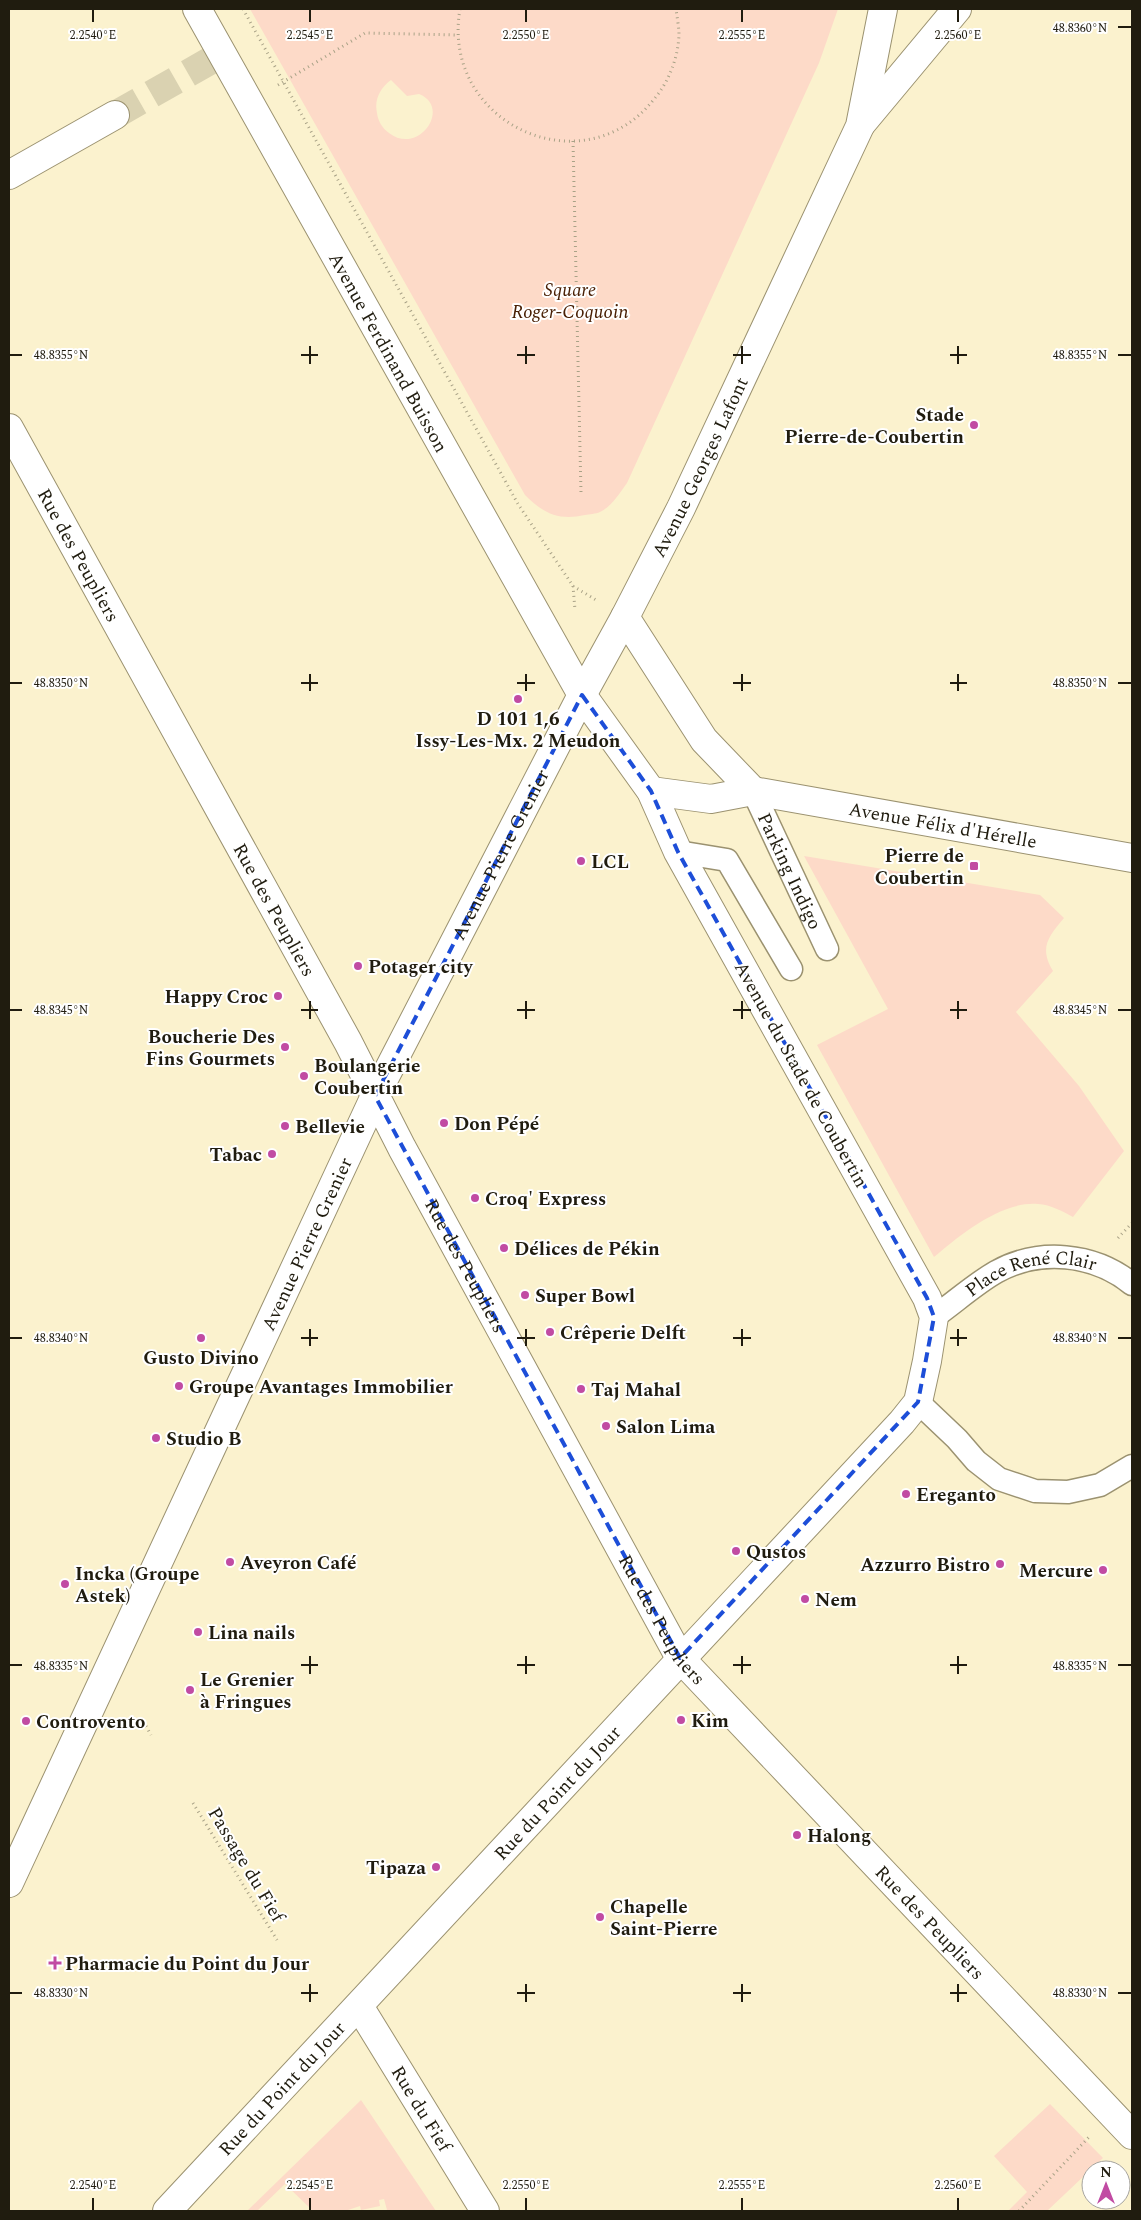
<svg xmlns="http://www.w3.org/2000/svg" width="1141" height="2220" viewBox="0 0 1141 2220" font-family="Spectral,serif">
	<style>
		.green { fill: #fddac8; fill-rule: evenodd }
		.lines { fill: none; stroke-linecap: round; stroke-linejoin: round }
		.street-tunnel { stroke: #dad2b1; stroke-width: 28; stroke-dasharray: 28 14; stroke-linecap: butt }
		.lane-casing { stroke: #9b9270; stroke-width: 25 }
		.street-casing { stroke: #9b9270; stroke-width: 30 }
		.secondary-casing { stroke: #9b9270; stroke-width: 30 }
		.path { stroke: #a9a287; stroke-width: 3; stroke-dasharray: 1 4; stroke-linecap: butt }
		.lane { stroke: #fff; stroke-width: 22 }
		.street { stroke: #fff; stroke-width: 28 }
		.secondary { stroke: #fff; stroke-width: 28 }
		.marked { fill: none; stroke: #1d4ed8; stroke-width: 4; stroke-dasharray: 10 6; stroke-linejoin: round }
		.ticks { fill: none; stroke: #201c0f; stroke-width: 2 }
		.poi-dot { fill: #c14ba3; stroke: #fff; stroke-width: 2 }
		.labels { text-anchor: middle; stroke-width: 4; stroke-linejoin: round; paint-order: stroke }
		.park-label { font-size: 19px; font-style: italic; fill: #492005; stroke: #fff }
		.street-label { font-size: 19px; fill: #201c0f; stroke: #fff }
		.poi-label { font-size: 19px; font-weight: bold; fill: #201c0f; stroke: #fff; text-anchor: start }
		.ticks-label { font-size: 12px; text-anchor: middle; fill: #201c0f; stroke: #fff; stroke-width: 4; stroke-linejoin: round; paint-order: stroke }
	</style>
	<rect width="100%" height="100%" fill="#fbf2ce"/>
	<path class="green" d="M 250,9 L 838,9 L 819,63 L 627,483 C 619,494 612,506 600,512 C 596,514 589,514 585,515 C 558,521 543,513 525,495 ZM 391,80 L 407,96 L 419,94 C 452,107 419,156 389,133 C 382,128 378,121 377,113 C 374,100 380,88 391,80 Z
		M 804,856 L 1040,895 L 1064,918 C 1048,937 1039,948 1053,971 L 1016,1012 L 1079,1086 L 1124,1151 L 1073,1217 C 1062,1211 1051,1205 1038,1204 C 1001,1201 960,1235 934,1257 L 817,1045 L 888,1009 Z
		M 361,2100 L 436,2211 L 387,2210 L 384,2199 L 379,2200 L 380,2206 L 361,2210 L 360,2206 L 345,2211 L 313,2211 L 285,2184 L 257,2211 L 247,2211 Z
		M 1050,2104 L 1103,2158 L 1047,2211 L 1008,2211 L 1027,2192 L 994,2156 Z"/>
	<g class="lines">
		<path class="street-tunnel" d="M 115,115 L 222,54"/>
		<g class="lane-casing">
			<g id="lane">
				<path id="s1" d="M 753,791 L 827,949"/>
				<path d="M 678,852 L 727,860 L 791,969"/>
				<path id="s2" d="M 934,1317 C 954,1303 975,1284 996,1272 C 1039,1248 1094,1253 1132,1284"/>
				<path d="M 918,1402 L 957,1439 L 976,1461 L 999,1479 L 1035,1491 L 1068,1492 L 1100,1485 L 1132,1466"/>
			</g>
		</g>
		<g class="street-casing">
			<g id="street">
				<path d="M 9,175 L 115,115"/>
				<path id="s3" d="M 9,428 L 348,1042 L 402,1148 L 680,1658 L 1132,2135"/>
				<path d="M 625,617 L 704,740 L 753,791"/>
				<path id="s4" d="M 651,791 L 711,799 L 753,791 L 1132,858"/>
				<path id="s5" d="M 359,2006 L 485,2211"/>
				<path id="s6" d="M 167,2211 L 902,1422 L 918,1402 L 927,1361 L 934,1317 L 927,1298 L 678,852 L 651,791 L 582,695 L 197,9"/>
			</g>
		</g>
		<g class="secondary-casing">
			<g id="secondary">
				<path d="M 862,123 L 957,9"/>
				<path id="s7" d="M 9,1883 L 375,1096 L 582,695 L 625,617 L 681,508 L 860,126 L 883,9"/>
			</g>
		</g>
		<path class="path" d="M 243,9 L 518,504 L 573,586 L 596,600
			M 460,9 C 440,123 584,190 655,98 C 669,81 678,58 679,35 C 679,27 677,17 676,9
			M 278,85 L 365,33 L 458,35
			M 573,141 L 581,493
			M 573,586 L 575,610
			M 1118,1238 L 1132,1223
			M 146,1726 L 151,1735
			M 193,1803 L 277,1940
			M 1019,2211 L 1089,2137"/>
		<use href="#lane" class="lane"/>
		<use href="#street" class="street"/>
		<use href="#secondary" class="secondary"/>
	</g>
	<path class="marked" d="M 582,695 L 651,791 L 678,852 L 927,1298 L 934,1317 L 918,1402 L 680,1658 L 375,1096 Z"/>
	<path class="ticks" d="M 93,10 L 93,22M 310,10 L 310,22M 526,10 L 526,22M 742,10 L 742,22M 958,10 L 958,22M 1118,27 L 1131,27M 310,346 L 310,364M 526,346 L 526,364M 742,346 L 742,364M 958,346 L 958,364M 10,355 L 22,355M 301,355 L 318,355M 517,355 L 535,355M 733,355 L 751,355M 950,355 L 967,355M 1118,355 L 1131,355M 310,674 L 310,691M 526,674 L 526,691M 742,674 L 742,691M 958,674 L 958,691M 10,683 L 22,683M 301,683 L 318,683M 517,683 L 535,683M 733,683 L 751,683M 950,683 L 967,683M 1118,683 L 1131,683M 310,1001 L 310,1019M 526,1001 L 526,1019M 742,1001 L 742,1019M 958,1001 L 958,1019M 10,1010 L 22,1010M 301,1010 L 318,1010M 517,1010 L 535,1010M 733,1010 L 751,1010M 950,1010 L 967,1010M 1118,1010 L 1131,1010M 310,1329 L 310,1346M 526,1329 L 526,1346M 742,1329 L 742,1346M 958,1329 L 958,1346M 10,1338 L 22,1338M 301,1338 L 318,1338M 517,1338 L 535,1338M 733,1338 L 751,1338M 950,1338 L 967,1338M 1118,1338 L 1131,1338M 310,1656 L 310,1674M 526,1656 L 526,1674M 742,1656 L 742,1674M 958,1656 L 958,1674M 10,1665 L 22,1665M 301,1665 L 318,1665M 517,1665 L 535,1665M 733,1665 L 751,1665M 950,1665 L 967,1665M 1118,1665 L 1131,1665M 310,1984 L 310,2002M 526,1984 L 526,2002M 742,1984 L 742,2002M 958,1984 L 958,2002M 10,1993 L 22,1993M 301,1993 L 318,1993M 517,1993 L 535,1993M 733,1993 L 751,1993M 950,1993 L 967,1993M 1118,1993 L 1131,1993M 93,2198 L 93,2210M 310,2198 L 310,2210M 526,2198 L 526,2210M 742,2198 L 742,2210M 958,2198 L 958,2210"/>
	<g class="poi-dot">
		<circle cx="974" cy="425" r="5"/>
		<circle cx="518" cy="699" r="5"/>
		<circle cx="581" cy="861" r="5"/>
		<rect x="969" y="861" width="10" height="10" rx="2.5"/>
		<circle cx="358" cy="966" r="5"/>
		<circle cx="278" cy="996" r="5"/>
		<circle cx="285" cy="1047" r="5"/>
		<circle cx="304" cy="1076" r="5"/>
		<circle cx="444" cy="1123" r="5"/>
		<circle cx="285" cy="1126" r="5"/>
		<circle cx="272" cy="1154" r="5"/>
		<circle cx="475" cy="1198" r="5"/>
		<circle cx="504" cy="1248" r="5"/>
		<circle cx="525" cy="1295" r="5"/>
		<circle cx="550" cy="1332" r="5"/>
		<circle cx="201" cy="1338" r="5"/>
		<circle cx="179" cy="1386" r="5"/>
		<circle cx="581" cy="1389" r="5"/>
		<circle cx="606" cy="1426" r="5"/>
		<circle cx="156" cy="1438" r="5"/>
		<circle cx="906" cy="1494" r="5"/>
		<circle cx="736" cy="1551" r="5"/>
		<circle cx="230" cy="1562" r="5"/>
		<circle cx="1000" cy="1564" r="5"/>
		<circle cx="1103" cy="1570" r="5"/>
		<circle cx="65" cy="1584" r="5"/>
		<circle cx="805" cy="1599" r="5"/>
		<circle cx="198" cy="1632" r="5"/>
		<circle cx="190" cy="1690" r="5"/>
		<circle cx="681" cy="1720" r="5"/>
		<circle cx="26" cy="1721" r="5"/>
		<circle cx="797" cy="1835" r="5"/>
		<circle cx="436" cy="1867" r="5"/>
		<circle cx="600" cy="1917" r="5"/>
		<path d="M52.5 1955.5h5v5h5v5h-5v5h-5v-5h-5v-5h5z"/>
	</g>
	<g class="labels">
		<g class="park-label">
			<text x="570" y="296">Square<tspan x="570" dy="22">Roger-Coquoin</tspan></text>
		</g>
		<g class="street-label">
			<text transform="translate(389 352) rotate(61)" y="7">Avenue Ferdinand Buisson</text>
			<text dy="7" stroke="none"><textPath href="#s7" startOffset="1576">Avenue Georges Lafont</textPath></text>
			<text dy="7" stroke="none"><textPath href="#s3" startOffset="145">Rue des Peupliers</textPath></text>
			<text dy="7" stroke="none"><textPath href="#s4" startOffset="296">Avenue Félix d'Hérelle</textPath></text>
			<text dy="7" stroke="none"><textPath href="#s7" startOffset="1140">Avenue Pierre Grenier</textPath></text>
			<text dy="7" stroke="none"><textPath href="#s1" startOffset="88">Parking Indigo</textPath></text>
			<text dy="7" stroke="none"><textPath href="#s3" startOffset="550">Rue des Peupliers</textPath></text>
			<text transform="translate(802 1074) rotate(61)" y="7">Avenue du Stade de Coubertin</text>
			<text dy="7" stroke="none"><textPath href="#s7" startOffset="705">Avenue Pierre Grenier</textPath></text>
			<text dy="7" stroke="none"><textPath href="#s3" startOffset="954">Rue des Peupliers</textPath></text>
			<text dy="7" stroke="none"><textPath href="#s2" startOffset="111">Place René Clair</textPath></text>
			<text dy="7" stroke="none"><textPath href="#s3" startOffset="1359">Rue des Peupliers</textPath></text>
			<text dy="7" stroke="none"><textPath href="#s6" startOffset="572">Rue du Point du Jour</textPath></text>
			<text transform="translate(247 1864) rotate(59)" y="7">Passage du Fief</text>
			<text dy="7" stroke="none"><textPath href="#s3" startOffset="1765">Rue des Peupliers</textPath></text>
			<text dy="7" stroke="none"><textPath href="#s6" startOffset="168">Rue du Point du Jour</textPath></text>
			<text dy="7" stroke="none"><textPath href="#s5" startOffset="120">Rue du Fief</textPath></text>
		</g>
		<g class="poi-label">
			<text x="964" y="421" text-anchor="end">Stade<tspan x="964" dy="22">Pierre-de-Coubertin</tspan></text>
			<text x="518" y="725" text-anchor="middle">D 101 1,6<tspan x="518" dy="22">Issy-Les-Mx. 2 Meudon</tspan></text>
			<text x="964" y="862" text-anchor="end">Pierre de<tspan x="964" dy="22">Coubertin</tspan></text>
			<text x="591" y="868">LCL</text>
			<text x="368" y="973">Potager city</text>
			<text x="268" y="1003" text-anchor="end">Happy Croc</text>
			<text x="275" y="1043" text-anchor="end">Boucherie Des<tspan x="275" dy="22">Fins Gourmets</tspan></text>
			<text x="314" y="1072">Boulangerie<tspan x="314" dy="22">Coubertin</tspan></text>
			<text x="454" y="1130">Don Pépé</text>
			<text x="295" y="1133">Bellevie</text>
			<text x="262" y="1161" text-anchor="end">Tabac</text>
			<text x="485" y="1205">Croq' Express</text>
			<text x="514" y="1255">Délices de Pékin</text>
			<text x="535" y="1302">Super Bowl</text>
			<text x="560" y="1339">Crêperie Delft</text>
			<text x="201" y="1364" text-anchor="middle">Gusto Divino</text>
			<text x="189" y="1393">Groupe Avantages Immobilier</text>
			<text x="591" y="1396">Taj Mahal</text>
			<text x="616" y="1433">Salon Lima</text>
			<text x="166" y="1445">Studio B</text>
			<text x="916" y="1501">Ereganto</text>
			<text x="746" y="1558">Qustos</text>
			<text x="240" y="1569">Aveyron Café</text>
			<text x="990" y="1571" text-anchor="end">Azzurro Bistro</text>
			<text x="1093" y="1577" text-anchor="end">Mercure</text>
			<text x="75" y="1580">Incka (Groupe<tspan x="75" dy="22">Astek)</tspan></text>
			<text x="815" y="1606">Nem</text>
			<text x="208" y="1639">Lina nails</text>
			<text x="200" y="1686">Le Grenier<tspan x="200" dy="22">à Fringues</tspan></text>
			<text x="691" y="1727">Kim</text>
			<text x="36" y="1728">Controvento</text>
			<text x="807" y="1842">Halong</text>
			<text x="426" y="1874" text-anchor="end">Tipaza</text>
			<text x="610" y="1913">Chapelle<tspan x="610" dy="22">Saint-Pierre</tspan></text>
			<text x="65" y="1970">Pharmacie du Point du Jour</text>
		</g>
	</g>
	<g class="ticks-label">
		<text x="1080" y="32">48.8360°N</text>
		<text x="93" y="39">2.2540°E</text>
		<text x="310" y="39">2.2545°E</text>
		<text x="526" y="39">2.2550°E</text>
		<text x="742" y="39">2.2555°E</text>
		<text x="958" y="39">2.2560°E</text>
		<text x="61" y="359">48.8355°N</text>
		<text x="1080" y="359">48.8355°N</text>
		<text x="61" y="687">48.8350°N</text>
		<text x="1080" y="687">48.8350°N</text>
		<text x="61" y="1014">48.8345°N</text>
		<text x="1080" y="1014">48.8345°N</text>
		<text x="61" y="1342">48.8340°N</text>
		<text x="1080" y="1342">48.8340°N</text>
		<text x="61" y="1670">48.8335°N</text>
		<text x="1080" y="1670">48.8335°N</text>
		<text x="61" y="1997">48.8330°N</text>
		<text x="1080" y="1997">48.8330°N</text>
		<text x="93" y="2189">2.2540°E</text>
		<text x="310" y="2189">2.2545°E</text>
		<text x="526" y="2189">2.2550°E</text>
		<text x="742" y="2189">2.2555°E</text>
		<text x="958" y="2189">2.2560°E</text>
	</g>
	<rect width="1141" height="2220" fill="none" stroke="#201c0f" stroke-width="20"/>
	<g transform="translate(1106 2185)"><circle r="24" fill="#ffffff" stroke="#a6a49f"/>
	<path d="M0-4L9 19L0 12L-9 19Z" fill="#c14ba3"/>
	<text y="-8" font-size="14" font-weight="bold" text-anchor="middle" fill="#201c0f">N</text>
	</g>
</svg>
